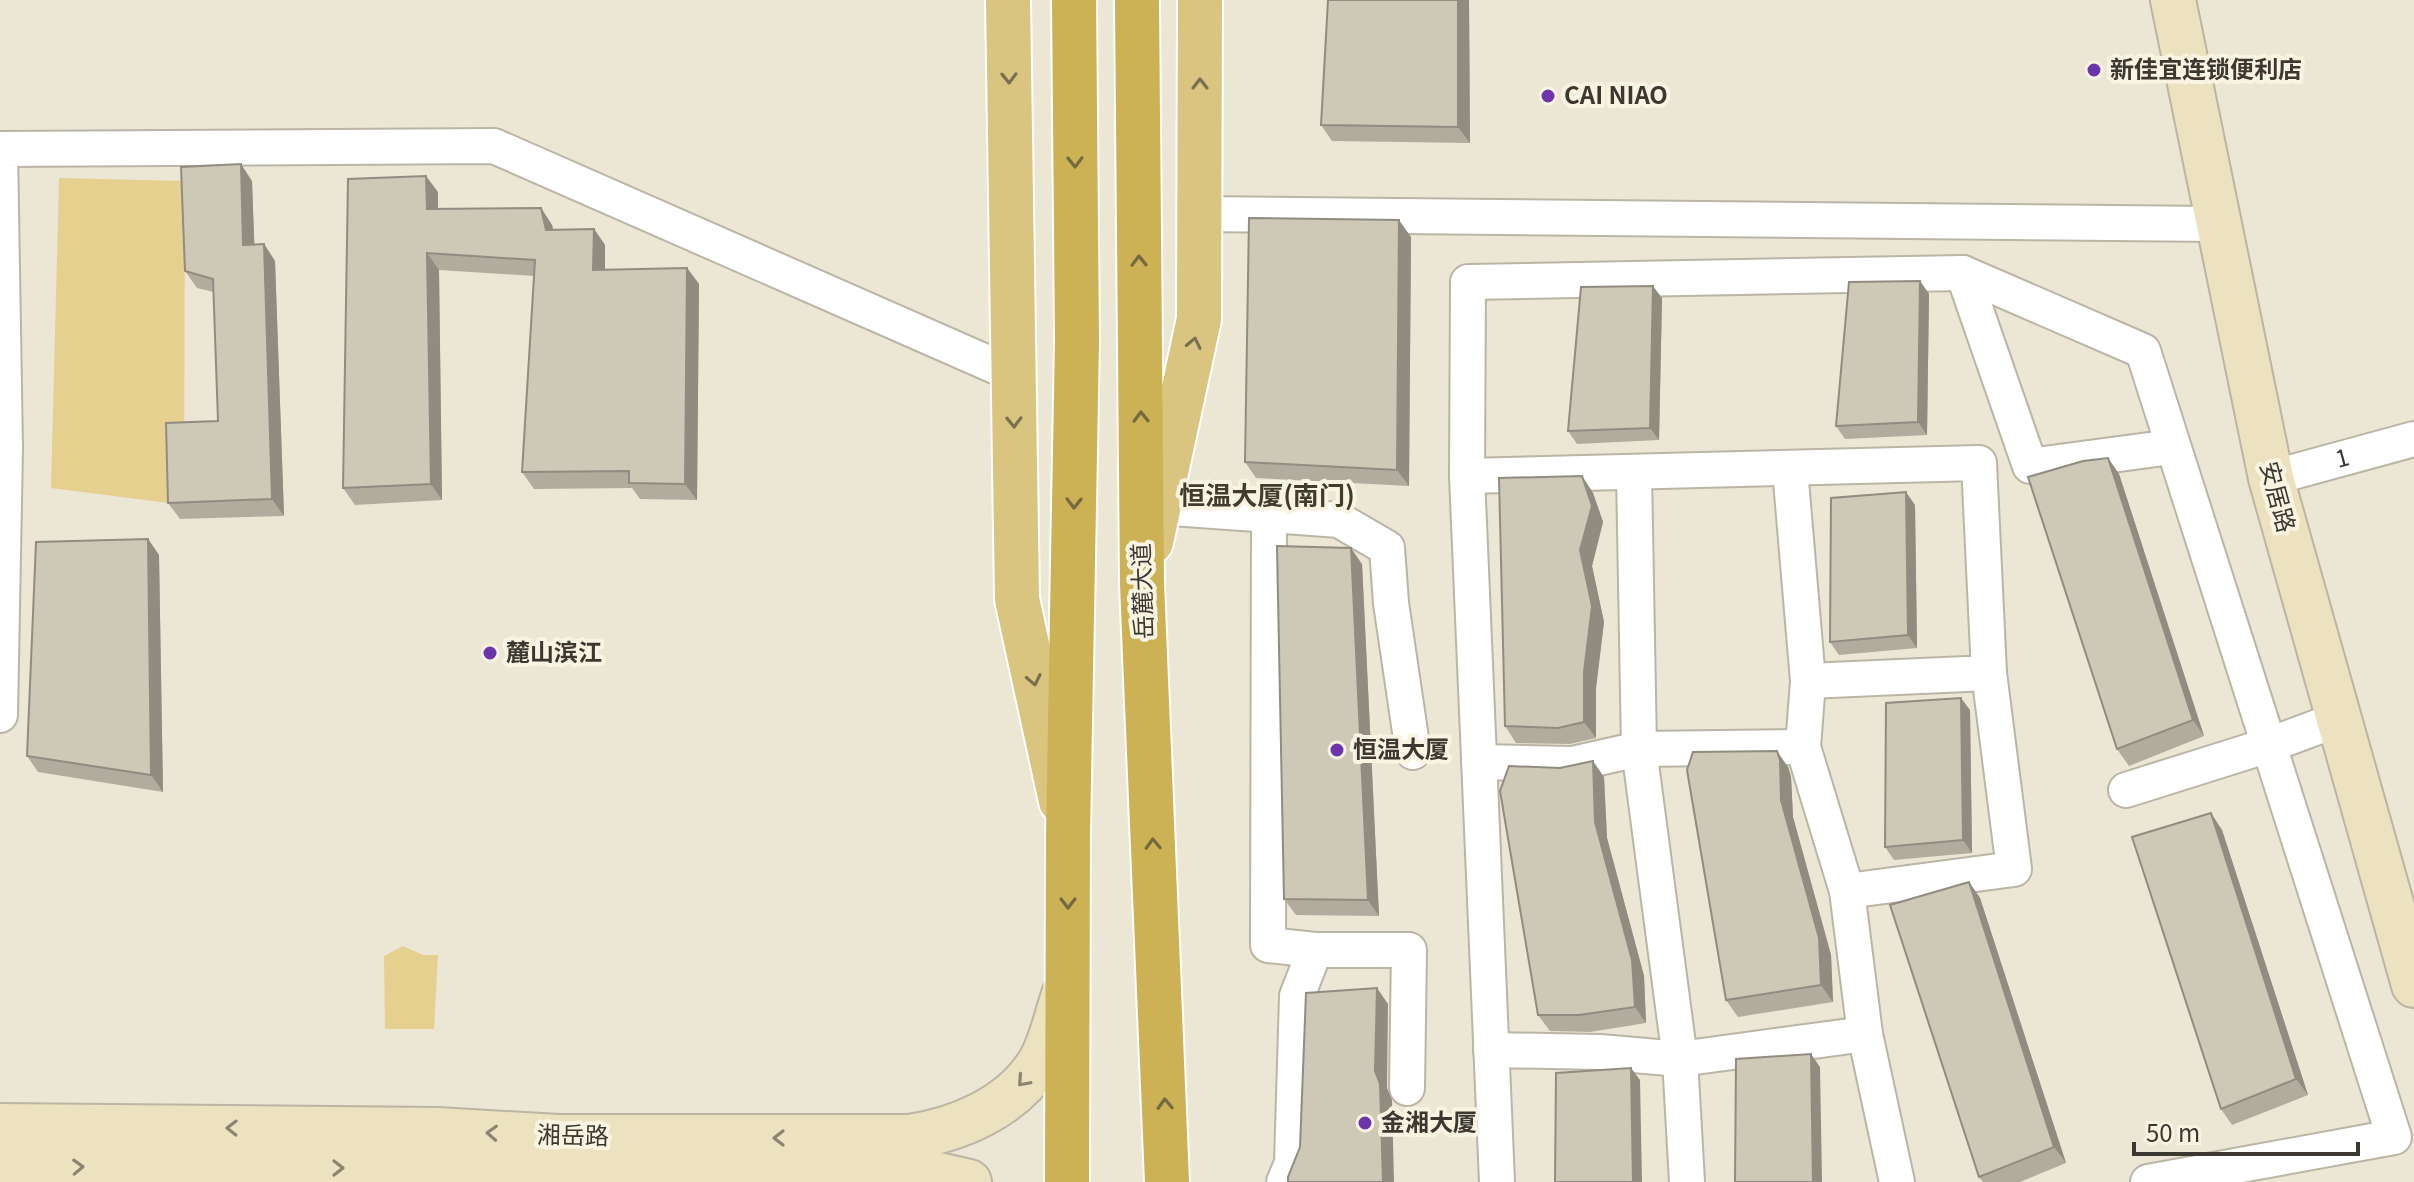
<svg xmlns="http://www.w3.org/2000/svg" width="2414" height="1182" viewBox="0 0 2414 1182" font-family="Georgia,'Noto Sans SC',serif">
	<style>
		.green { fill: #e6d090 }
		.lines { fill: none; stroke-linecap: round; stroke-linejoin: round }
		.minor-casing { stroke: #bab5a4; stroke-width: 38 }
		.secondary-casing { stroke: #bab5a4; stroke-width: 48 }
		.primary-casing { stroke: #fff; stroke-width: 48 }
		.trunk-casing { stroke: #fff; stroke-width: 48 }
		.minor { stroke: #fff; stroke-width: 34 }
		.secondary { stroke: #ece2bf; stroke-width: 44 }
		.primary { stroke: #d9c57f; stroke-width: 44 }
		.trunk { stroke: #ccb254; stroke-width: 44 }
		.wall { fill: #b1ac9d }
		.shaded-wall { fill: #908c80 }
		.building { fill: #cec8b7; stroke: #908c80; stroke-width: 2 }
		.oneway { stroke: #7a7050 }
		.oneway2 { stroke: #74693f }
		.oneway3 { stroke: #8a8471 }
		.poi-dot { fill: #6d35ab; stroke: #f9f4e2; stroke-width: 3 }
		.labels { text-anchor: middle; stroke-width: 8; stroke-linejoin: round; paint-order: stroke }
		.poi-label { font-size: 24px; font-weight: bold; fill: #3a3831; stroke: #f9f4e2; text-anchor: start }
		.street-label { font-size: 24px; fill: #3a3831; stroke: #f9f4e2 }
		.neighbourhood-label { font-size: 26px; font-weight: bold; fill: #403c2e; stroke: #f9f4e2 }
	</style>
	<rect width="100%" height="100%" fill="#ece6d5"/>
	<path class="green" d="M 59,178 L 185,181 L 184,505 L 51,488 Z
		M 403,946 L 423,955 L 438,955 L 434,1029 L 385,1029 L 384,956 Z"/>
	<g class="lines">
		<g class="minor-casing">
			<g id="minor">
				<path d="M 1200,214 L 2218,224"/>
				<path d="M 1963,273 L 2030,466 L 2164,448"/>
				<path d="M 0,448 L 5,448 L 0,149 L 494,146 L 1013,374"/>
				<path d="M 1790,469 L 1808,681 L 1803,747 L 1847,891 L 1865,1034 L 1897,1182"/>
				<path d="M 1634,472 L 1639,749 L 1803,747"/>
				<path d="M 1467,476 L 1979,463 L 1989,673 L 1808,681"/>
				<path id="s1" d="M 2271,478 L 2414,439"/>
				<path d="M 1158,507 L 1339,520 L 1387,548 L 1391,603 L 1413,752"/>
				<path d="M 1269,515 L 1268,945 L 1315,950 L 1409,950 L 1407,1088"/>
				<path d="M 0,715 L 5,448"/>
				<path d="M 1479,762 L 1572,764 L 1639,749 L 1680,1059 L 1865,1034"/>
				<path d="M 2126,790 L 2269,745 L 2339,719"/>
				<path d="M 1847,891 L 2014,869 L 1989,673"/>
				<path d="M 1491,1050 L 1600,1052 L 1680,1059 L 1687,1182"/>
				<path d="M 1284,1182 L 1292,1163 L 1297,996 L 1315,950"/>
				<path d="M 1497,1182 L 1467,476 L 1468,282 L 1963,273 L 2143,351 L 2394,1137 L 2148,1182"/>
			</g>
		</g>
		<g class="secondary-casing">
			<path id="secondary" d="M 2173,0 L 2271,478 L 2414,985
				M 0,1126 L 437,1130 L 559,1137 L 909,1137 C 958,1130 1013,1107 1040,1062 C 1052,1042 1057,1014 1065,992
				M 0,1170 L 92,1166 L 897,1171 L 934,1174 L 969,1182"/>
		</g>
		<g class="primary-casing">
			<path id="primary" d="M 1008,0 L 1017,599 L 1061,801
				M 1151,542 L 1199,319 L 1200,0"/>
		</g>
		<g class="trunk-casing">
			<path id="trunk" d="M 1137,0 L 1142,584 L 1167,1182
				M 1067,1182 L 1068,834 L 1077,341 L 1074,0"/>
		</g>
		<use href="#minor" class="minor"/>
		<use href="#secondary" class="secondary"/>
		<use href="#primary" class="primary"/>
		<use href="#trunk" class="trunk"/>
	</g>
	<path class="wall" d="M 1469,0 L 1470,143 L 1332,141 L 1321,125 Z
		M 252,181 L 254,245 L 264,244 L 275,261 L 284,516 L 180,519 L 168,503 L 218,421 L 214,292 L 197,288 L 185,271 Z
		M 438,192 L 438,209 L 541,208 L 552,225 L 553,230 L 594,229 L 605,245 L 605,270 L 687,268 L 699,284 L 697,500 L 640,499 L 632,488 L 534,489 L 522,472 L 534,276 L 439,270 L 442,500 L 355,505 L 343,488 Z
		M 1411,237 L 1409,486 L 1256,478 L 1245,462 Z
		M 1920,281 L 1929,294 L 1927,435 L 1845,439 L 1836,426 Z
		M 1662,298 L 1659,440 L 1577,444 L 1568,431 Z
		M 2108,458 L 2119,474 L 2204,736 L 2129,766 L 2117,749 Z
		M 1582,476 L 1593,493 L 1603,522 L 1592,566 L 1604,622 L 1596,688 L 1596,738 L 1570,744 L 1516,743 L 1505,726 Z
		M 1915,505 L 1917,648 L 1839,655 L 1830,642 Z
		M 148,539 L 159,555 L 163,792 L 38,772 L 27,756 Z
		M 1362,564 L 1379,916 L 1296,915 L 1284,899 Z
		M 1970,710 L 1972,853 L 1894,860 L 1885,847 Z
		M 1788,767 L 1791,777 L 1793,817 L 1831,955 L 1833,1002 L 1738,1017 L 1726,1000 Z
		M 1604,777 L 1607,838 L 1644,976 L 1646,1023 L 1590,1032 L 1550,1031 L 1538,1015 Z
		M 2222,830 L 2308,1095 L 2232,1125 L 2221,1109 Z
		M 1969,882 L 1980,898 L 2066,1163 L 2020,1182 L 1983,1182 L 1979,1177 Z"/>
	<path class="shaded-wall" d="M 1458,0 L 1469,0 L 1470,143 L 1458,127 Z
		M 241,164 L 252,181 L 255,261 L 243,245 Z
		M 426,176 L 438,192 L 438,225 L 427,209 Z
		M 541,208 L 552,225 L 557,246 L 546,230 Z
		M 1399,220 L 1411,237 L 1409,486 L 1397,470 Z
		M 594,229 L 605,245 L 605,286 L 593,270 Z
		M 264,244 L 275,261 L 284,516 L 272,499 Z
		M 427,253 L 439,270 L 442,500 L 431,484 Z
		M 687,268 L 699,284 L 697,500 L 685,484 Z
		M 1920,281 L 1929,294 L 1927,435 L 1918,422 Z
		M 1653,286 L 1662,298 L 1659,440 L 1650,428 Z
		M 2108,458 L 2119,474 L 2204,736 L 2193,720 Z
		M 1582,476 L 1593,493 L 1603,522 L 1592,566 L 1604,622 L 1596,688 L 1596,738 L 1584,722 L 1580,550 Z
		M 1906,492 L 1915,505 L 1917,648 L 1908,635 Z
		M 148,539 L 159,555 L 163,792 L 151,775 Z
		M 1351,548 L 1362,564 L 1379,916 L 1368,900 Z
		M 1961,698 L 1970,710 L 1972,853 L 1963,840 Z
		M 1777,751 L 1788,767 L 1791,777 L 1793,817 L 1831,955 L 1833,1002 L 1821,985 L 1781,800 Z
		M 1593,761 L 1604,777 L 1607,838 L 1644,976 L 1646,1023 L 1635,1007 L 1595,822 Z
		M 2211,813 L 2222,830 L 2308,1095 L 2296,1079 Z
		M 1969,882 L 1980,898 L 2066,1163 L 2054,1147 Z
		M 1377,988 L 1388,1004 L 1387,1088 L 1392,1100 L 1394,1182 L 1383,1182 L 1375,1071 Z
		M 1811,1054 L 1820,1067 L 1822,1182 L 1813,1182 Z
		M 1631,1068 L 1640,1080 L 1642,1182 L 1633,1182 Z"/>
	<path class="building" d="M 1328,0 L 1458,0 L 1458,127 L 1321,125 Z
		M 241,164 L 243,245 L 264,244 L 272,499 L 168,503 L 166,423 L 218,421 L 213,279 L 185,271 L 181,167 Z
		M 426,176 L 427,209 L 541,208 L 546,230 L 594,229 L 593,270 L 687,268 L 685,484 L 629,483 L 629,471 L 522,472 L 535,260 L 427,253 L 431,484 L 343,488 L 348,179 Z
		M 1249,218 L 1399,220 L 1397,470 L 1245,462 Z
		M 1920,281 L 1918,422 L 1836,426 L 1849,282 Z
		M 1653,286 L 1650,428 L 1568,431 L 1581,287 Z
		M 2108,458 L 2193,720 L 2117,749 L 2028,477 L 2083,461 Z
		M 1582,476 L 1592,506 L 1580,550 L 1592,606 L 1584,672 L 1584,722 L 1558,728 L 1505,726 L 1499,478 Z
		M 1906,492 L 1908,635 L 1830,642 L 1831,498 Z
		M 148,539 L 151,775 L 27,756 L 36,542 Z
		M 1277,546 L 1351,548 L 1368,900 L 1284,899 Z
		M 1961,698 L 1963,840 L 1885,847 L 1886,703 Z
		M 1777,751 L 1780,760 L 1781,800 L 1819,938 L 1821,985 L 1726,1000 L 1687,770 L 1693,752 Z
		M 1593,761 L 1595,822 L 1632,960 L 1635,1007 L 1579,1015 L 1538,1015 L 1500,791 L 1509,766 L 1560,768 Z
		M 2211,813 L 2296,1079 L 2221,1109 L 2132,837 Z
		M 1969,882 L 2054,1147 L 1979,1177 L 1890,905 Z
		M 1377,988 L 1375,1071 L 1380,1084 L 1383,1182 L 1288,1182 L 1288,1177 L 1300,1147 L 1306,993 Z
		M 1811,1054 L 1813,1182 L 1735,1182 L 1736,1059 Z
		M 1631,1068 L 1633,1182 L 1555,1182 L 1556,1073 Z"/>
	<defs><path id="oneway-chevron" d="M-2-3.5L2.5 0L-2 3.5" fill="none" stroke-width="1.6" stroke-linecap="round" stroke-linejoin="round" transform="scale(2)"/></defs>
	<g class="oneway">
		<use href="#oneway-chevron" transform="translate(1009 78) rotate(89)"/>
		<use href="#oneway-chevron" transform="translate(1200 84) rotate(-90)"/>
		<use href="#oneway-chevron" transform="translate(1194 343) rotate(-78)"/>
		<use href="#oneway-chevron" transform="translate(1014 422) rotate(89)"/>
		<use href="#oneway-chevron" transform="translate(1034 680) rotate(78)"/>
	</g>
	<g class="oneway2">
		<use href="#oneway-chevron" transform="translate(1075 162) rotate(89)"/>
		<use href="#oneway-chevron" transform="translate(1139 261) rotate(-91)"/>
		<use href="#oneway-chevron" transform="translate(1141 417) rotate(-91)"/>
		<use href="#oneway-chevron" transform="translate(1074 503) rotate(91)"/>
		<use href="#oneway-chevron" transform="translate(1153 844) rotate(-92)"/>
		<use href="#oneway-chevron" transform="translate(1068 903) rotate(90)"/>
		<use href="#oneway-chevron" transform="translate(1165 1104) rotate(-92)"/>
	</g>
	<g class="oneway3">
		<use href="#oneway-chevron" transform="translate(1023 1081) rotate(132)"/>
		<use href="#oneway-chevron" transform="translate(232 1128) rotate(-179)"/>
		<use href="#oneway-chevron" transform="translate(492 1133) rotate(-177)"/>
		<use href="#oneway-chevron" transform="translate(779 1138) rotate(-180)"/>
		<use href="#oneway-chevron" transform="translate(78 1167) rotate(-2)"/>
		<use href="#oneway-chevron" transform="translate(338 1168)"/>
	</g>
	<g class="poi-dot">
		<circle cx="2094" cy="70" r="8"/>
		<circle cx="1548" cy="96" r="8"/>
		<circle cx="490" cy="653" r="8"/>
		<circle cx="1337" cy="750" r="8"/>
		<circle cx="1365" cy="1123" r="8"/>
	</g>
	<g class="labels">
		<g class="poi-label">
			<text x="2110" y="78">新佳宜连锁便利店</text>
			<text x="1564" y="104">CAI NIAO</text>
			<text x="506" y="661">麓山滨江</text>
			<text x="1353" y="758">恒温大厦</text>
			<text x="1381" y="1131">金湘大厦</text>
		</g>
		<g class="street-label">
			<text dy="8" stroke="none"><textPath href="#s1" startOffset="74">1</textPath></text>
			<text transform="translate(2277 497) rotate(75)" y="8">安居路</text>
			<text transform="translate(1143 591) rotate(-92)" y="8">岳麓大道</text>
			<text transform="translate(573 1136) rotate(1)" y="8">湘岳路</text>
		</g>
		<g class="neighbourhood-label">
			<text x="1267" y="505">恒温大厦(南门)</text>
		</g>
	</g>
	<path d="M2134 1142v12h224v-12" fill="none" stroke="#3a3831" stroke-width="4"/>
	<text x="2146" y="1142" font-size="24" fill="#3a3831" stroke="#f9f4e2" stroke-width="6" paint-order="stroke">50 m</text>
</svg>
